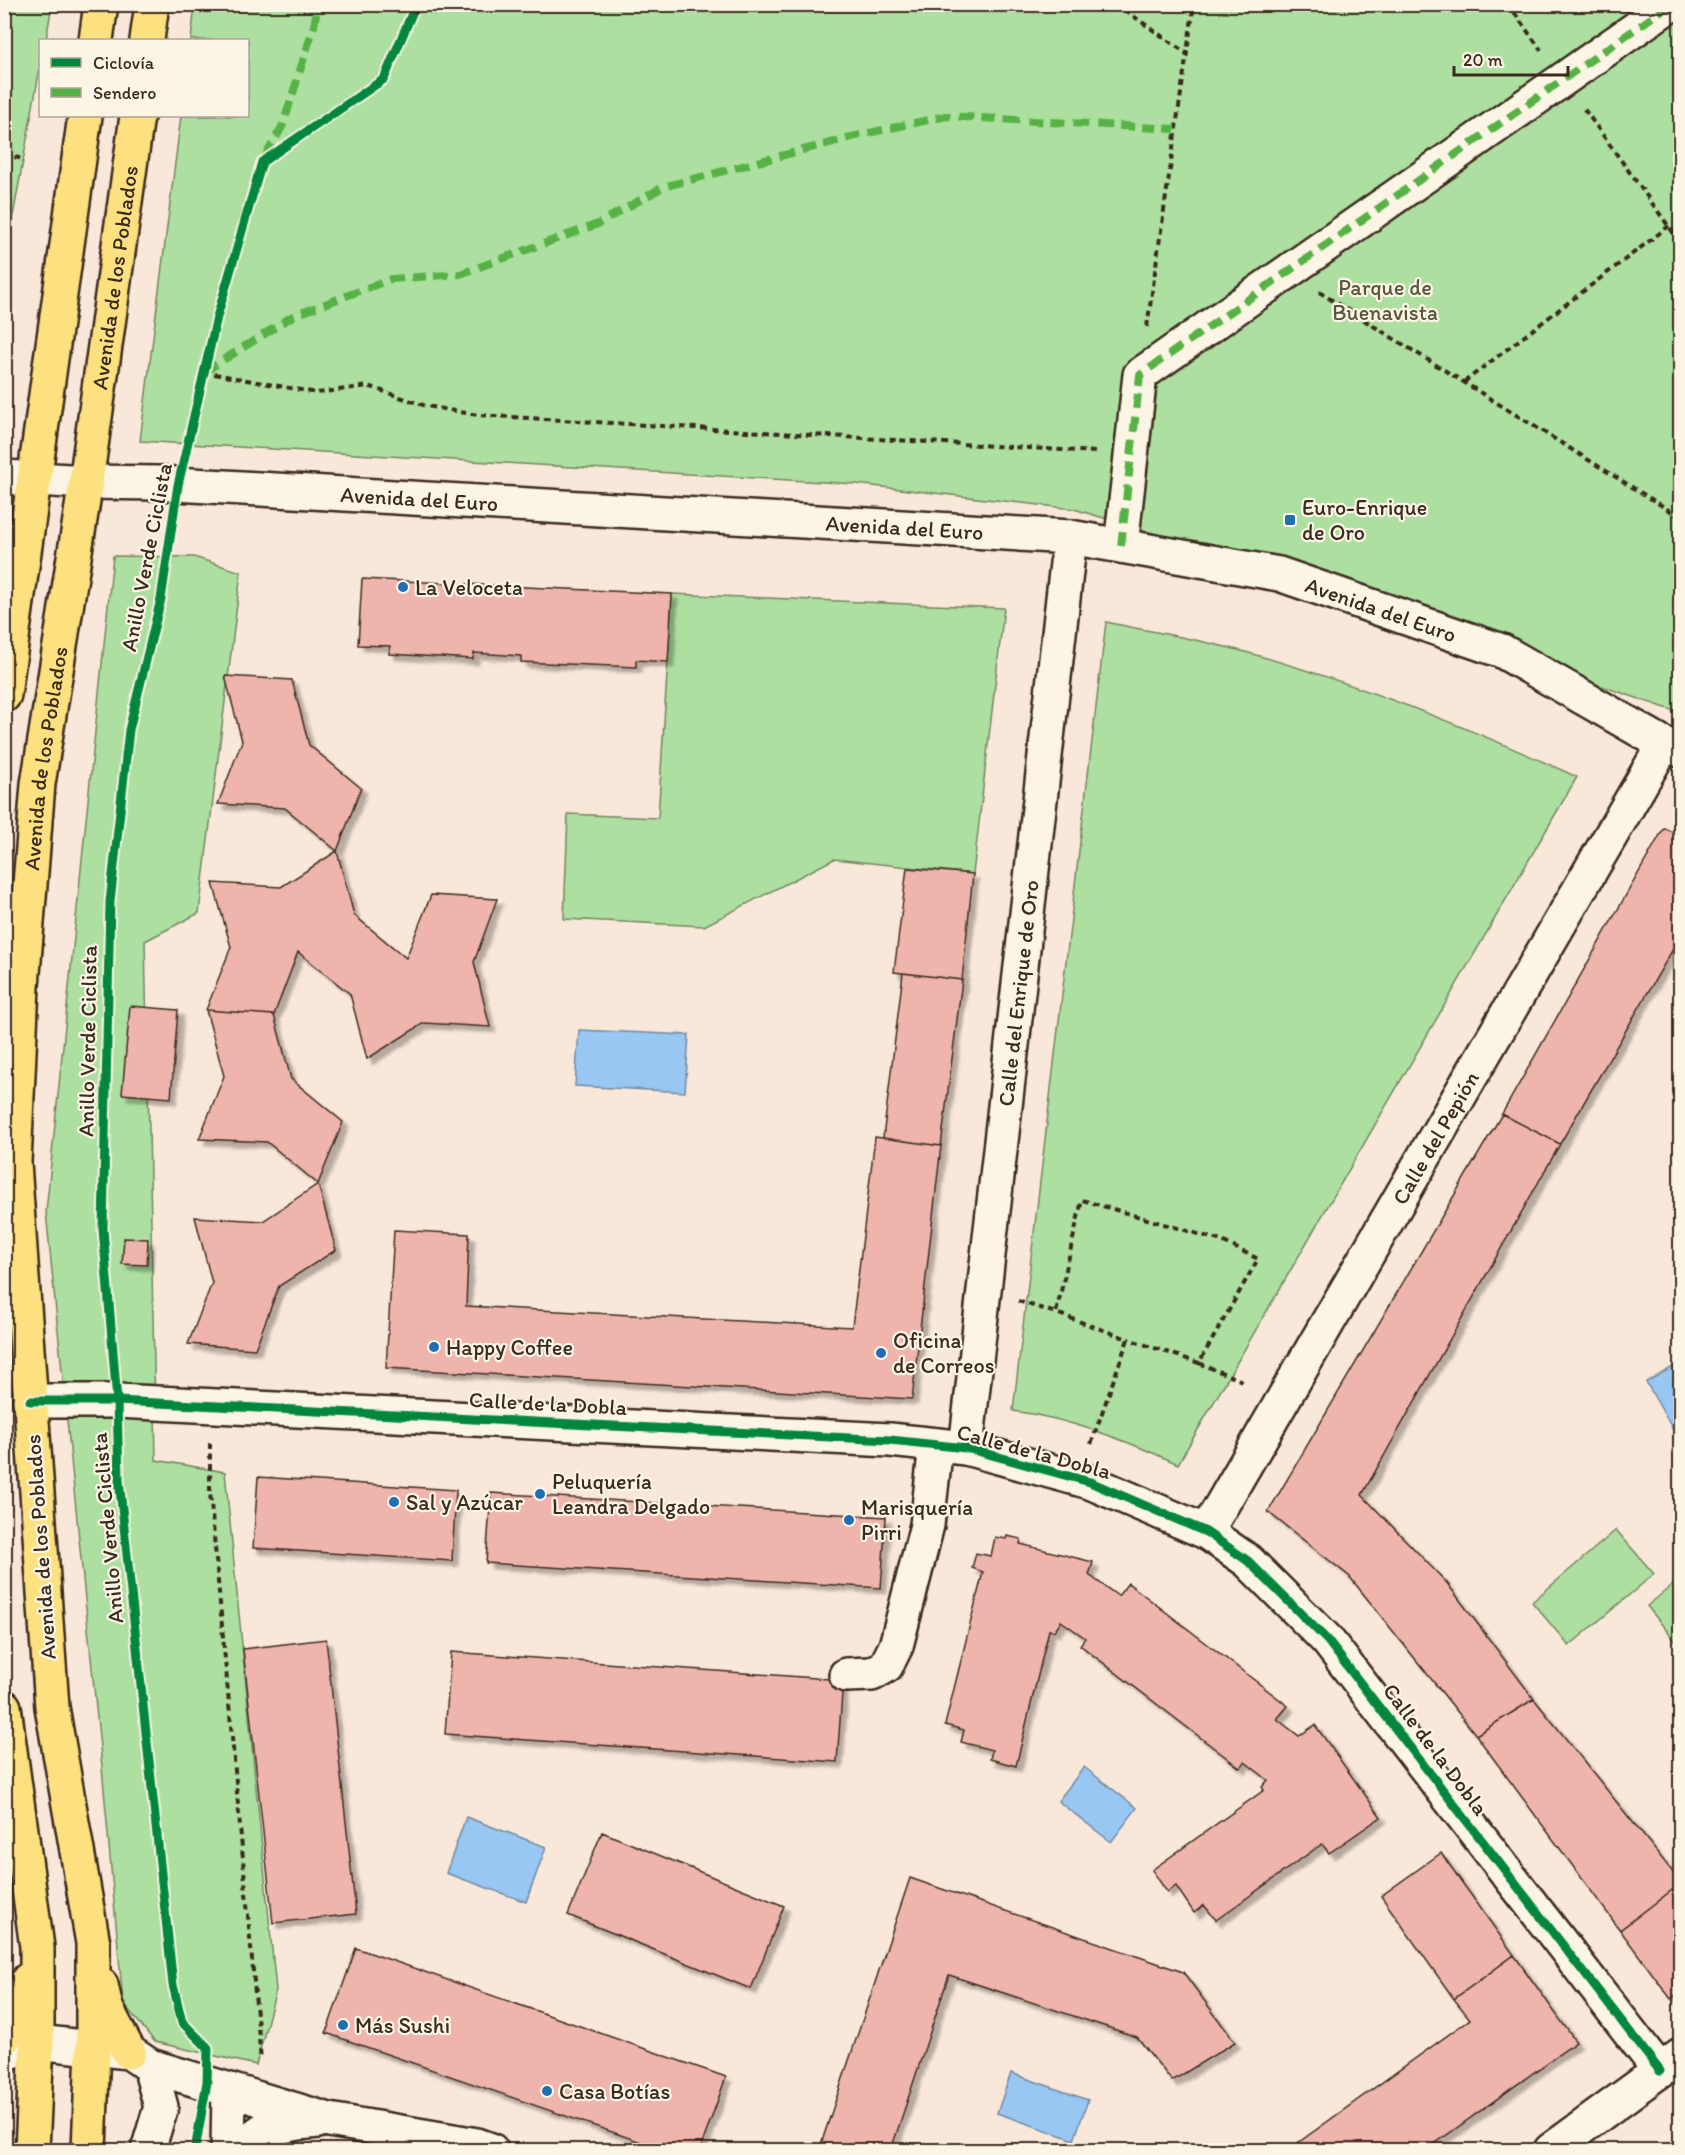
<svg xmlns="http://www.w3.org/2000/svg" width="1685" height="2155" viewBox="0 0 1685 2155" font-family="Itim,sans-serif">
	<style>
		.green { fill: #addfa0; stroke: #74845f; stroke-width: 1.5 }
		.water { fill: #98c7f3; stroke: #73889e; stroke-width: 1.5 }
		.building { fill: #efb5ac; stroke: #3b2a1e; stroke-width: 1.5; filter: url(#shadow) }
		.lines { fill: none; stroke-linecap: round; stroke-linejoin: round }
		.minor-casing { stroke: #3b2a1e; stroke-width: 38 }
		.major-casing { stroke: #3b2a1e; stroke-width: 38 }
		.path { stroke: #3b2a1e; stroke-width: 4; stroke-dasharray: 6 4.5; stroke-linecap: butt }
		.minor { stroke: #fcf5e5; stroke-width: 33 }
		.major { stroke: #fde080; stroke-width: 33 }
		.quiet { stroke: #57b245; stroke-width: 8; stroke-dasharray: 15 8; stroke-linecap: butt }
		.cycleway-casing { stroke: #fcf5e5; stroke-width: 13 }
		.cycleway { stroke: #00873e; stroke-width: 9 }
		.poi-dot { fill: #1f6fb2; stroke: #fcf5e5; stroke-width: 2 }
		.labels { text-anchor: middle; stroke-width: 4.5; stroke-linejoin: round; paint-order: stroke }
		.street-label { font-size: 22px; fill: #3b2a1e; stroke: #fcf5e5 }
		.park-label { font-size: 22px; fill: #58573e; stroke: #fcf5e5 }
		.poi-label { font-size: 22px; fill: #3b2a1e; stroke: #fcf5e5; text-anchor: start }
	</style>
	<defs>
		<filter id="shadow"><feDropShadow dx="5.5" dy="5.5" stdDeviation="1.5" flood-color="#0004"/></filter>
	</defs>
	<rect width="100%" height="100%" fill="#f9e8da"/>
	<filter id="ink" filterUnits="userSpaceOnUse"><feTurbulence type="fractalNoise" baseFrequency=".0167" numOctaves="2"/><feDisplacementMap in="SourceGraphic" scale="12" xChannelSelector="R" yChannelSelector="G"/><feConvolveMatrix kernelMatrix="1 2 1 2 8 2 1 2 1" color-interpolation-filters="sRGB"/></filter>
	<g filter="url(#ink)">
		<path class="green" d="M 5,4 L 52,5 L 46,40 L 40,40 L 40,68 L 5,260 Z
			M 195,5 L 1680,5 L 1680,713 L 1186,543 L 1074,509 L 856,484 L 140,441 L 181,116 L 248,116 L 248,40 L 191,40 Z
			M 113,556 L 194,557 L 241,572 L 199,913 L 145,941 L 156,1460 L 225,1472 L 276,1990 L 256,2065 L 155,2042 L 123,2003 L 102,1767 L 46,1212 Z
			M 672,594 L 1004,608 L 973,874 L 834,859 L 704,926 L 564,919 L 568,814 L 658,818 Z
			M 1106,622 C 1153,632 1202,640 1249,653 C 1362,685 1470,728 1577,777 L 1178,1464 C 1125,1440 1071,1419 1013,1411 Z
			M 1616,1530 L 1654,1574 L 1569,1646 L 1532,1602 Z
			M 1680,1579 L 1680,1647 L 1647,1606 Z"/>
		<path class="water" d="M 579,1030 L 689,1035 L 685,1092 L 575,1086 Z
			M 1680,1363 L 1680,1442 L 1646,1382 Z
			M 1084,1767 L 1137,1808 L 1111,1842 L 1058,1801 Z
			M 466,1817 L 546,1847 L 526,1902 L 446,1873 Z
			M 1011,2073 L 1088,2100 L 1074,2140 L 997,2113 Z"/>
		<path class="building" d="M 362,579 L 672,594 L 668,662 L 636,660 L 636,667 L 521,662 L 521,656 L 474,653 L 473,659 L 389,654 L 390,646 L 358,645 Z
			M 225,676 L 292,680 L 309,745 L 361,788 L 337,851 L 285,808 L 218,804 L 242,741 Z
			M 1664,828 L 1680,836 L 1680,937 L 1560,1144 L 1502,1114 Z
			M 337,851 L 354,915 L 406,958 L 431,895 L 497,899 L 474,962 L 490,1027 L 424,1023 L 367,1059 L 350,994 L 298,952 L 274,1015 L 206,1010 L 231,947 L 213,883 L 281,887 Z
			M 907,868 L 973,874 L 962,980 L 894,972 Z
			M 903,973 L 962,980 L 941,1146 L 883,1138 Z
			M 130,1006 L 178,1010 L 171,1098 L 122,1094 Z
			M 206,1010 L 274,1015 L 291,1079 L 343,1122 L 318,1184 L 267,1142 L 199,1139 L 224,1076 Z
			M 1502,1114 L 1560,1144 L 1362,1495 L 1447,1583 L 1534,1699 L 1476,1735 L 1349,1576 L 1268,1512 Z
			M 875,1137 L 941,1146 L 912,1399 L 386,1368 L 394,1230 L 469,1234 L 466,1306 L 852,1327 Z
			M 318,1184 L 336,1250 L 279,1286 L 255,1349 L 188,1344 L 212,1283 L 195,1217 L 263,1221 Z
			M 124,1238 L 148,1239 L 147,1265 L 122,1264 Z
			M 258,1477 L 456,1490 L 452,1561 L 253,1548 Z
			M 491,1493 L 886,1517 L 881,1588 L 486,1563 Z
			M 1007,1536 L 1021,1539 L 1020,1544 L 1093,1562 L 1089,1575 L 1118,1596 L 1128,1583 L 1288,1706 L 1277,1719 L 1299,1736 L 1315,1725 L 1381,1817 L 1329,1853 L 1322,1844 L 1216,1920 L 1204,1905 L 1194,1913 L 1176,1886 L 1167,1892 L 1152,1870 L 1264,1790 L 1262,1787 L 1268,1780 L 1245,1762 L 1240,1768 L 1080,1645 L 1085,1638 L 1061,1621 L 1054,1631 L 1049,1630 L 1016,1766 L 990,1759 L 992,1750 L 961,1742 L 964,1730 L 945,1725 L 983,1572 L 972,1568 L 976,1553 L 991,1556 L 995,1537 L 1006,1539 Z
			M 326,1639 L 356,1914 L 273,1923 L 243,1649 Z
			M 451,1652 L 843,1680 L 837,1762 L 445,1734 Z
			M 1534,1699 L 1680,1881 L 1680,1884 L 1620,1930 L 1476,1735 Z
			M 602,1832 L 784,1906 L 751,1989 L 568,1915 Z
			M 1441,1853 L 1514,1955 L 1454,1999 L 1381,1896 Z
			M 910,1878 L 1183,1972 L 1235,2042 L 1172,2081 L 1137,2037 L 949,1975 L 891,2150 L 819,2150 Z
			M 1680,1884 L 1680,1992 L 1671,1999 L 1620,1930 Z
			M 356,1948 L 726,2077 L 700,2150 L 664,2150 L 326,2033 Z
			M 1514,1955 L 1576,2042 L 1426,2150 L 1288,2150 L 1470,2019 L 1454,1999 Z"/>
		<g class="lines">
			<g class="minor-casing">
				<g id="minor">
					<path id="s1" d="M 4,477 L 86,482 L 159,483 L 1070,537 L 1121,546 L 1279,574 L 1502,651 L 1664,744 L 1680,750"/>
					<path d="M 1121,546 L 1140,375 L 1671,4"/>
					<path d="M 30,1401 L 117,1401 L 890,1440 L 966,1448 L 1090,1482 L 1206,1532 L 1248,1561 L 1327,1640 L 1660,2071"/>
					<path id="s2" d="M 966,1448 L 1070,537"/>
					<path id="s3" d="M 1206,1532 L 1664,744"/>
					<path d="M 846,1675 L 872,1674 L 886,1666 L 896,1646 L 927,1525 L 936,1445"/>
					<path d="M 4,2054 L 37,2042 L 129,2052 L 150,2066 L 329,2120 L 477,2145 L 491,2150"/>
					<path d="M 148,2150 L 161,2107 L 150,2066"/>
					<path d="M 228,2150 L 229,2090"/>
					<path d="M 235,2150 L 263,2130 L 298,2123 L 318,2121"/>
					<path d="M 1551,2150 L 1680,2056"/>
				</g>
			</g>
			<g class="major-casing">
				<g id="major">
					<path d="M 96,40 L 101,4"/>
					<path d="M 147,40 L 152,4"/>
					<path d="M 4,695 L 85,116"/>
					<path d="M 4,1707 L 37,1947 L 37,2042 L 32,2150"/>
					<path d="M 101,1985 L 106,2008 L 129,2052"/>
					<path d="M 4,2038 L 19,2016 L 28,1980"/>
					<path id="s4" d="M 89,2150 L 93,2048 L 93,1943 L 52,1707 L 14,1163 L 22,986 L 38,784 L 86,482 L 137,116"/>
				</g>
			</g>
			<path class="path" d="M 1116,4 L 1186,53
				M 1508,4 L 1541,50
				M 1584,109 L 1680,242
				M 4,155 L 24,159
				M 1319,292 L 1680,517
				M 1147,327 L 1194,4
				M 204,372 L 317,393 L 368,386 L 426,406 L 478,415 L 1096,452
				M 1464,382 L 1669,226
				M 1018,1301 L 1056,1313
				M 1199,1363 L 1242,1381
				M 210,1443 L 210,1492 L 261,2060
				M 1091,1444 L 1128,1339 L 1056,1313 L 1082,1200 L 1222,1241 L 1258,1259 L 1199,1363 L 1128,1339"/>
			<use href="#minor" class="minor"/>
			<use href="#major" class="major"/>
			<path class="quiet" d="M 265,157 L 283,125 L 314,26 L 318,4
				M 204,372 L 293,316 L 391,279 L 460,274 L 598,224 L 663,187 L 860,135 L 946,116 L 1175,129
				M 1121,546 L 1140,375 L 1671,4"/>
			<g class="cycleway-casing">
				<path id="cycleway" d="M 30,1401 L 117,1401 L 890,1440 L 966,1448 L 1090,1482 L 1206,1532 L 1248,1561 L 1327,1640 L 1660,2071
					M 195,2150 L 207,2082 L 208,2048 L 182,2022 L 173,1985 L 119,1480 L 117,1401 L 103,1229 L 110,902 L 129,730 L 161,599 L 178,485 L 217,317 L 262,162 L 384,79 L 416,4"/>
			</g>
			<use href="#cycleway" class="cycleway"/>
		</g>
	</g>
	<g class="poi-dot">
		<rect x="1284" y="514" width="12" height="12" rx="3"/>
		<circle cx="403" cy="587" r="6"/>
		<circle cx="434" cy="1347" r="6"/>
		<circle cx="881" cy="1353" r="6"/>
		<circle cx="540" cy="1494" r="6"/>
		<circle cx="394" cy="1502" r="6"/>
		<circle cx="849" cy="1520" r="6"/>
		<circle cx="343" cy="2025" r="6"/>
		<circle cx="547" cy="2091" r="6"/>
	</g>
	<g class="labels">
		<g class="street-label">
			<text dy="8" stroke="none"><textPath href="#s4" startOffset="1884">Avenida de los Poblados</textPath></text>
			<text dy="8" stroke="none"><textPath href="#s1" startOffset="416">Avenida del Euro</textPath></text>
			<text dy="8" stroke="none"><textPath href="#s1" startOffset="902">Avenida del Euro</textPath></text>
			<text transform="translate(146 557) rotate(-79)" y="8">Anillo Verde Ciclista</text>
			<text dy="8" stroke="none"><textPath href="#s1" startOffset="1388">Avenida del Euro</textPath></text>
			<text dy="8" stroke="none"><textPath href="#s4" startOffset="1398">Avenida de los Poblados</textPath></text>
			<text dy="8" stroke="none"><textPath href="#s2" startOffset="458">Calle del Enrique de Oro</textPath></text>
			<text transform="translate(87 1041) rotate(-89)" y="8">Anillo Verde Ciclista</text>
			<text dy="8" stroke="none"><textPath href="#s3" startOffset="456">Calle del Pepión</textPath></text>
			<text transform="translate(548 1403) rotate(3)" y="8">Calle de la Dobla</text>
			<text transform="translate(1034 1451) rotate(15)" y="8">Calle de la Dobla</text>
			<text transform="translate(107 1528) rotate(-95)" y="8">Anillo Verde Ciclista</text>
			<text transform="translate(40 1547) rotate(-94)" y="8">Avenida de los Poblados</text>
			<text transform="translate(1436 1749) rotate(53)" y="8">Calle de la Dobla</text>
		</g>
		<g class="park-label">
			<text x="1385" y="295">Parque de<tspan x="1385" dy="25">Buenavista</tspan></text>
		</g>
		<g class="poi-label">
			<text x="1302" y="515">Euro-Enrique<tspan x="1302" dy="25">de Oro</tspan></text>
			<text x="415" y="595">La Veloceta</text>
			<text x="893" y="1348">Oficina<tspan x="893" dy="25">de Correos</tspan></text>
			<text x="446" y="1355">Happy Coffee</text>
			<text x="552" y="1489">Peluquería<tspan x="552" dy="25">Leandra Delgado</tspan></text>
			<text x="406" y="1510">Sal y Azúcar</text>
			<text x="861" y="1515">Marisquería<tspan x="861" dy="25">Pirri</tspan></text>
			<text x="355" y="2033">Más Sushi</text>
			<text x="559" y="2099">Casa Botías</text>
		</g>
	</g>
	<rect width="1685" height="2155" fill="none" stroke="#fcf5e5" stroke-width="24"/>
	<rect x="12" y="12" width="1661" height="2131" fill="none" stroke="#3b2a1e" stroke-width="2" filter="url(#ink)"/>
	<rect x="39" y="39" width="210" height="78" fill="#fcf5e5" stroke="#afa495" stroke-width="1.5"/>
	<rect x="51" y="58" width="30" height="9" fill="#00873e" stroke="#afa495" stroke-width="1.5"/>
	<text x="93" y="69" font-size="18" fill="#3b2a1e">Ciclovía</text>
	<rect x="51" y="88" width="30" height="9" fill="#57b245" stroke="#afa495" stroke-width="1.5"/>
	<text x="93" y="99" font-size="18" fill="#3b2a1e">Sendero</text>
	<path d="M1454 66v9h114v-9" fill="none" stroke="#3b2a1e" stroke-width="3"/>
	<text x="1463" y="66" font-size="18" fill="#3b2a1e" stroke="#fcf5e5" stroke-width="4.5" paint-order="stroke">20 m</text>
</svg>
